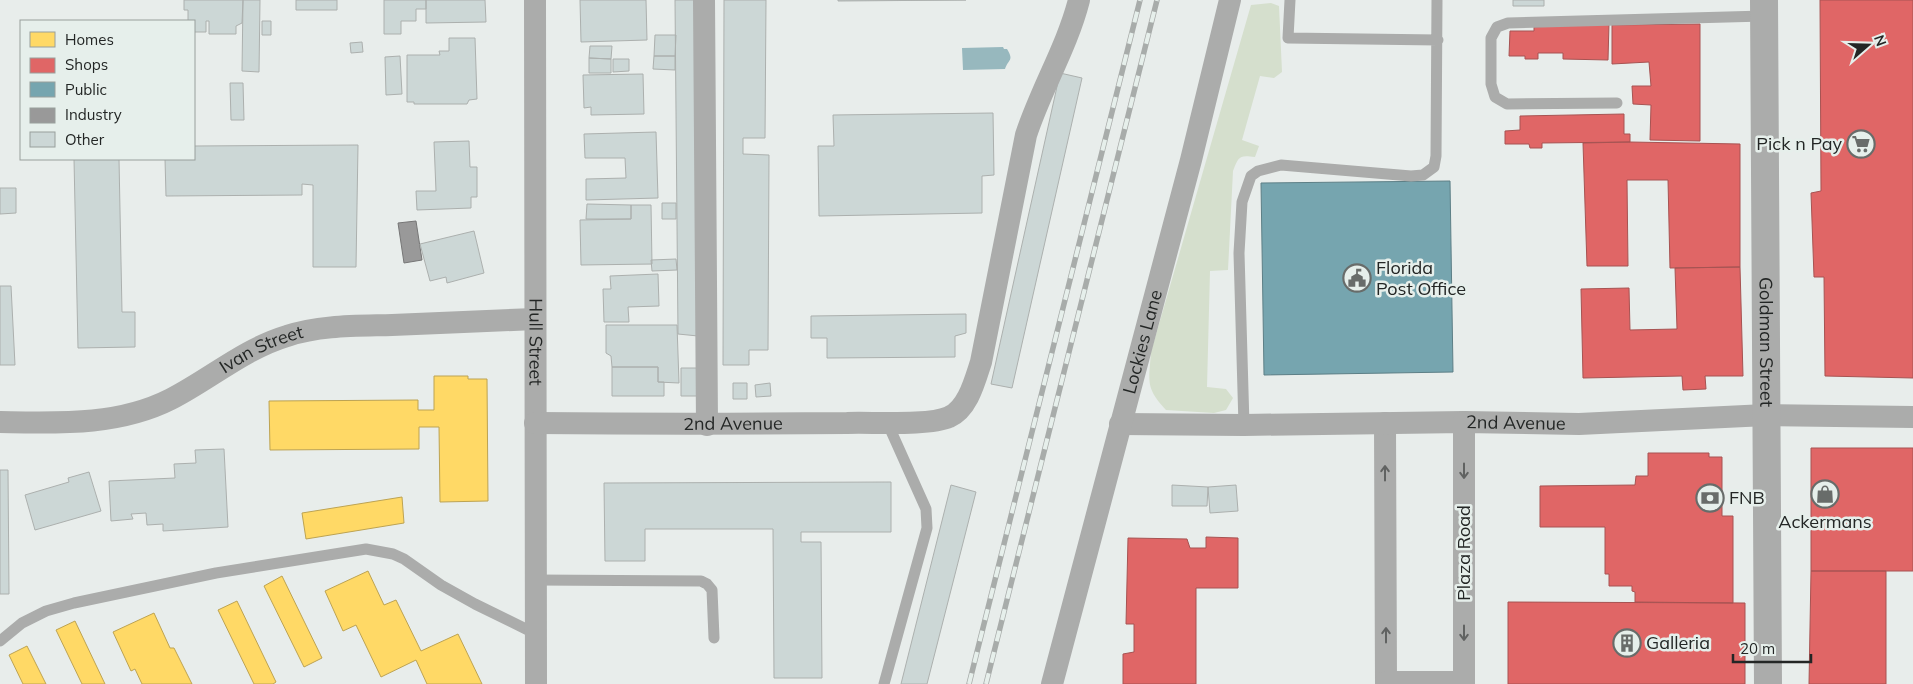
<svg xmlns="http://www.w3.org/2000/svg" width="1913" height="684" viewBox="0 0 1913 684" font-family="Mulish,sans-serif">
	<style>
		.green { fill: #d5dfcd }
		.water { fill: #97b8be }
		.homes { fill: #ffd966; stroke: #bda352 }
		.shops { fill: #e06666; stroke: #a75352 }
		.public { fill: #76a5af; stroke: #5d7f86 }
		.industry { fill: #999; stroke: #767676 }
		.building { fill: #ccd7d6; stroke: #acb0ae }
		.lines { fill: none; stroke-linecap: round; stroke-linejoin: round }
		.service { stroke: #abacab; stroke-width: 11 }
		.minor { stroke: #abacab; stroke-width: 22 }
		.tertiary { stroke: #abacab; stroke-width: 28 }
		.rail-casing { stroke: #a8acaa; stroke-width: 5.5 }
		.rail { stroke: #e6efeb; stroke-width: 4; stroke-dasharray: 11; stroke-linecap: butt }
		.oneway { stroke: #606261 }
		.labels { text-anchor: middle; stroke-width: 5; stroke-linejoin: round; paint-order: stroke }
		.poi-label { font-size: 18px; fill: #232625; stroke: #e6efeb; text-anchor: start }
		.street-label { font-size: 18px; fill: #232625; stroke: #e6efeb }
	</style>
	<rect width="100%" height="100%" fill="#e8edeb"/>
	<path class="green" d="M 1271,3 L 1279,6 L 1282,72 L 1274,78 L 1260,76 L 1242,140 L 1259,146 L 1255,157 C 1239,155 1239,156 1233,171 L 1228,270 L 1210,271 L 1207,387 L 1226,389 L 1233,398 L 1226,410 L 1214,413 L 1166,410 C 1145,387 1149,382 1151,352 L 1251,5 Z"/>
	<path class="water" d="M 1003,47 L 1004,49 L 1007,49 C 1014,61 1009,58 1005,69 L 963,70 L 962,48 Z"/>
	<path class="homes" d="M 434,376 L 468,376 L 468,379 L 487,379 L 488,501 L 440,502 L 439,427 L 419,427 L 419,449 L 270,450 L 269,401 L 418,400 L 418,410 L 434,410 Z
		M 402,497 L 404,523 L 306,539 L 302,513 Z
		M 368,571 L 384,605 L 396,600 L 421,651 L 458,634 L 482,684 L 427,684 L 416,660 L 381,677 L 356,625 L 343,631 L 325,591 Z
		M 282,576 L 322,658 L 304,667 L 264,586 Z
		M 237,601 L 276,682 L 273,684 L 254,684 L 218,610 Z
		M 154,613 L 170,648 L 174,648 L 192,684 L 142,684 L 135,669 L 131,671 L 113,632 Z
		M 75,621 L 105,684 L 82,684 L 56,630 Z
		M 27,646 L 46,684 L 23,684 L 9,655 Z"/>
	<path class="shops" d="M 1820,0 L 1913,0 L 1913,378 L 1825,376 L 1824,277 L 1814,277 L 1811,193 L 1821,191 Z
		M 1609,23 L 1608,60 L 1563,59 L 1563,53 L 1538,53 L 1538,59 L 1525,59 L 1525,56 L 1509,56 L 1510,31 L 1534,31 L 1534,27 Z
		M 1700,24 L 1700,141 L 1650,140 L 1651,105 L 1633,104 L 1632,86 L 1651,86 L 1649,62 L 1612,64 L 1612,25 Z
		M 1624,114 L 1624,134 L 1630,134 L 1630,142 L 1542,143 L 1542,148 L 1530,148 L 1529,144 L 1505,144 L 1505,131 L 1520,130 L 1520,116 Z
		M 1630,142 L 1740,144 L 1740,267 L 1670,268 L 1668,180 L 1627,180 L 1628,266 L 1587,266 L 1583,143 Z
		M 1740,267 L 1743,376 L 1705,376 L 1706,389 L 1683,390 L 1682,376 L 1583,378 L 1581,289 L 1629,288 L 1630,330 L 1677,329 L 1675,268 Z
		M 1811,448 L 1913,448 L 1913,571 L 1811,571 Z
		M 1648,453 L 1709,453 L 1709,457 L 1722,457 L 1722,516 L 1733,516 L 1733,603 L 1635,602 L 1635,592 L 1632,591 L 1632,586 L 1609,586 L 1609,574 L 1605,574 L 1605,527 L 1540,527 L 1540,486 L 1635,485 L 1636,476 L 1648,476 Z
		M 1206,537 L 1238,538 L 1238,588 L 1196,588 L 1196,684 L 1123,684 L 1123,654 L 1134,652 L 1134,624 L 1126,624 L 1128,538 L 1187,539 L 1190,548 L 1206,548 Z
		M 1811,571 L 1886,571 L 1886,684 L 1809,684 Z
		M 1508,602 L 1745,603 L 1745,684 L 1508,684 Z"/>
	<path class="public" d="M 1450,181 L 1453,372 L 1264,375 L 1261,183 Z"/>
	<path class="industry" d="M 416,221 L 422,260 L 404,263 L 398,223 Z"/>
	<path class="building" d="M 184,0 L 243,0 L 242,23 L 236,26 L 236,34 L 209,34 L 209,21 L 206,21 L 206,32 L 194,32 L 194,21 L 188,21 L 188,10 L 184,10 Z
		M 243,0 L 260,0 L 259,72 L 242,71 Z
		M 296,0 L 337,0 L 337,10 L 296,10 Z
		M 384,0 L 426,0 L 426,9 L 416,9 L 416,21 L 401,21 L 401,34 L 384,34 Z
		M 426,0 L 485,0 L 486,22 L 426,23 Z
		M 580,0 L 646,0 L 647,40 L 581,42 Z
		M 675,0 L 695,0 L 698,336 L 678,334 Z
		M 724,0 L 766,0 L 765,138 L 743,138 L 743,154 L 769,155 L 768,350 L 749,350 L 749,365 L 723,365 Z
		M 838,0 L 966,0 L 838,1 Z
		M 1513,0 L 1544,0 L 1544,6 L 1513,6 Z
		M 262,21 L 271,21 L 271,35 L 262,35 Z
		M 655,35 L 676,35 L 675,56 L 654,56 Z
		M 449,38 L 475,38 L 477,99 L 469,100 L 467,104 L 414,104 L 414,102 L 407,102 L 407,55 L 440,55 L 439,51 L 449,51 Z
		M 362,42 L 363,52 L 351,53 L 350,43 Z
		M 590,46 L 612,46 L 611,59 L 589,58 Z
		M 400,56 L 402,94 L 386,95 L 385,57 Z
		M 654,56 L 675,56 L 675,70 L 653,69 Z
		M 589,58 L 611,59 L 611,73 L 589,73 Z
		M 613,59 L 629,59 L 629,71 L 613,72 Z
		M 1060,73 L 1082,78 L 1012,388 L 991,384 Z
		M 643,74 L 644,114 L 591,115 L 591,107 L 584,108 L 583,75 Z
		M 230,83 L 243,83 L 244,120 L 231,120 Z
		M 993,113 L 994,175 L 982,176 L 982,213 L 819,216 L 818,146 L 834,146 L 833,115 Z
		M 656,132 L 658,198 L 586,200 L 586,179 L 626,178 L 625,158 L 585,158 L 584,134 Z
		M 469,141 L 470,167 L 477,167 L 477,197 L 471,197 L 471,208 L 417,210 L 416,191 L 436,191 L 434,142 Z
		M 358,145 L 356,267 L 313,267 L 313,185 L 302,184 L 302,195 L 166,196 L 165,159 L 194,159 L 194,146 Z
		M 74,159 L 119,159 L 122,312 L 135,312 L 135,347 L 78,348 Z
		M 0,188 L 16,188 L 16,213 L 0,214 Z
		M 662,203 L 676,203 L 676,219 L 662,219 Z
		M 587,204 L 631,205 L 631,219 L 586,219 Z
		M 631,205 L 651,205 L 652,264 L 581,265 L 580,220 L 631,219 Z
		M 474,231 L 484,273 L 447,283 L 446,277 L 430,281 L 420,244 Z
		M 676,259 L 677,270 L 652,271 L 651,260 Z
		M 658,274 L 659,306 L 628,307 L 629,322 L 604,322 L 603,289 L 611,289 L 610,276 Z
		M 0,286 L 11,286 L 15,365 L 0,365 Z
		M 966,314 L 966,333 L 955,336 L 955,357 L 827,358 L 827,338 L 811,338 L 811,316 Z
		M 606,325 L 677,325 L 679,383 L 658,382 L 658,367 L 612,367 L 611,356 L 606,353 Z
		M 612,367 L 658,367 L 658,382 L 664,382 L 664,396 L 612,396 Z
		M 681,368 L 699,368 L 699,396 L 681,396 Z
		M 733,383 L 747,383 L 747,399 L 733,399 Z
		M 770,383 L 771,396 L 756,397 L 755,385 Z
		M 224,449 L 228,527 L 163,531 L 163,524 L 147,525 L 146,513 L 131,514 L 133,519 L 111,521 L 109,481 L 175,478 L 174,464 L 196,463 L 195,450 Z
		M 0,470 L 8,470 L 9,594 L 0,594 Z
		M 89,472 L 101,511 L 35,530 L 25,495 L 69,482 L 68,478 Z
		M 891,482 L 891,532 L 801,532 L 801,542 L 821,542 L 822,678 L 774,678 L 773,529 L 645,529 L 645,561 L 605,561 L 604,483 Z
		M 951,485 L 976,492 L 927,684 L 901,684 Z
		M 1172,485 L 1208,487 L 1207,506 L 1172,506 Z
		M 1236,485 L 1238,511 L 1210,513 L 1208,487 Z"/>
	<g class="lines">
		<path class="service" d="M 1290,0 L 1288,38 L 1438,40
			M 1617,103 L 1507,104 L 1495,97 L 1491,84 L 1491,38 L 1497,27 L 1508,23 L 1764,16
			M 1244,425 L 1239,253 L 1242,202 L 1251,176 L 1258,171 L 1281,165 L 1411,176 L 1423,175 L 1434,167 L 1436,156 L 1437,0
			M 535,580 L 701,581 L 707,584 L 712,590 L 714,638
			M 0,641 L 22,623 L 46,611 L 74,603 L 216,573 L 366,549 L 393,554 L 404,559 L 441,585 L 475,604 L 536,634
			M 884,684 L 927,528 L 926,509 L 887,422"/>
		<g class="minor">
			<path id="s1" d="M 535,0 L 536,684"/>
			<path d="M 704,0 L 707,425"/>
			<path id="s2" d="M 0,422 C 58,423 118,426 171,399 C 210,379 244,349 287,336 C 320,325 357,326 392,325 C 440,323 487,321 535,319"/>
			<path id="s3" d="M 535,423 C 639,424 743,424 847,423 C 872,422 929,426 949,417 C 968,409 975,380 981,362 L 1026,135 C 1041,89 1067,47 1079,0"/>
			<path d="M 1385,423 L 1386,684"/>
			<path id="s4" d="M 1120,424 L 1244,425 L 1464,422 L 1579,424 L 1766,415 L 1913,417"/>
			<path d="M 1386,682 L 1464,682"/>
			<path id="s5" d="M 1052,684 L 1191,160 L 1230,0"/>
			<path d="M 1464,684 L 1464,422"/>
		</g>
		<path class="tertiary" id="s6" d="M 1764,0 L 1768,684"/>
		<g class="rail-casing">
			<path id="rail" d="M 969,684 L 1140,0
				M 986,684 L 1157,0"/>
		</g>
		<use href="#rail" class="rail"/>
	</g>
	<defs><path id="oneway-shaft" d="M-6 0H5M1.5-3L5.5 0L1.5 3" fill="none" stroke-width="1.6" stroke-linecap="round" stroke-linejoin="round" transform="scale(1.25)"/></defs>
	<g class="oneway">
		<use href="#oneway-shaft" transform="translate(1464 471) rotate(90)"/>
		<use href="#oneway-shaft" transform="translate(1385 473) rotate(-90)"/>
		<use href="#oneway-shaft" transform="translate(1464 633) rotate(90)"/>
		<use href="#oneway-shaft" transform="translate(1386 635) rotate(-90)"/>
	</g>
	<defs>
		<g id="supermarket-ring" transform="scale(1.4375)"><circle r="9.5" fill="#e6efeb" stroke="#686c6a" stroke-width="1.5"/><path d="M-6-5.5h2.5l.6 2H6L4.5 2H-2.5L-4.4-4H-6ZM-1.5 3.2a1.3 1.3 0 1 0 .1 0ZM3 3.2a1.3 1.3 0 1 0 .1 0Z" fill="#686c6a"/></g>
		<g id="civic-ring" transform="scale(1.4375)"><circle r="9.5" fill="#e6efeb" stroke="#686c6a" stroke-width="1.5"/><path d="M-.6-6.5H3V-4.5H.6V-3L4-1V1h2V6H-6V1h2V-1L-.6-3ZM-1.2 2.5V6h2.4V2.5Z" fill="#686c6a"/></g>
		<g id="shop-ring" transform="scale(1.4375)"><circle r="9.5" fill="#e6efeb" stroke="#686c6a" stroke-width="1.5"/><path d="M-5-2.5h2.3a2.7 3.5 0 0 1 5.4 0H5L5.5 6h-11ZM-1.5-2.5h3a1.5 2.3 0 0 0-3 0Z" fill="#686c6a"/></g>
		<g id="bank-ring" transform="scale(1.4375)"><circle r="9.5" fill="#e6efeb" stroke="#686c6a" stroke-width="1.5"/><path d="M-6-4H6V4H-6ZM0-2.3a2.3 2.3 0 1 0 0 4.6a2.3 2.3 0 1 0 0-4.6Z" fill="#686c6a"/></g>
		<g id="building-ring" transform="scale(1.4375)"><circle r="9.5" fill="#e6efeb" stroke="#686c6a" stroke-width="1.5"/><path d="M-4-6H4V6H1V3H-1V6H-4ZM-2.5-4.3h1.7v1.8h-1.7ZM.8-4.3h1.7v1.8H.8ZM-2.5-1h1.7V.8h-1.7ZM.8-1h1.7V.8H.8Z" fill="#686c6a"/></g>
	</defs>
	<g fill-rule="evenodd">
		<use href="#supermarket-ring" x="1861" y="144"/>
		<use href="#civic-ring" x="1357" y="278"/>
		<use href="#shop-ring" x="1825" y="494"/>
		<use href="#bank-ring" x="1710" y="498"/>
		<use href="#building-ring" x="1627" y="643"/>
	</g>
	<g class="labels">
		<g class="poi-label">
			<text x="1842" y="150" text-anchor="end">Pick n Pay</text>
			<text x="1376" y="274">Florida<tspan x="1376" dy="21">Post Office</tspan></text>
			<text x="1729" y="504">FNB</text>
			<text x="1825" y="528" text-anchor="middle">Ackermans</text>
			<text x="1646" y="649">Galleria</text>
		</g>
		<g class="street-label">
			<text dy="6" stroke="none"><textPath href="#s1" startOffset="342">Hull Street</textPath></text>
			<text dy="6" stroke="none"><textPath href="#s5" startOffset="354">Lockies Lane</textPath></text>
			<text dy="6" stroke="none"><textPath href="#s6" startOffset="342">Goldman Street</textPath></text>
			<text dy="6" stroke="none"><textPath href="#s2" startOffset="278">Ivan Street</textPath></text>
			<text dy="6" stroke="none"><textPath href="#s4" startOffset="396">2nd Avenue</textPath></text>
			<text dy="6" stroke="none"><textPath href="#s3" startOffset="198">2nd Avenue</textPath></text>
			<text transform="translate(1464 553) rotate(-90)" y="6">Plaza Road</text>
		</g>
	</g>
	<rect x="20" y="20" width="175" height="140" fill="#e6efeb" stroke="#989f9c"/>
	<rect x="30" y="32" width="25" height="15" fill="#ffd966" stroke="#989f9c"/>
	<text x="65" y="45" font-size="15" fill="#232625">Homes</text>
	<rect x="30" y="58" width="25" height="15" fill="#e06666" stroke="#989f9c"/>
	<text x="65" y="70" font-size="15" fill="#232625">Shops</text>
	<rect x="30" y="82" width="25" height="15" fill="#76a5af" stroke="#989f9c"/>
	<text x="65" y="95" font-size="15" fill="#232625">Public</text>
	<rect x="30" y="108" width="25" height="15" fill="#999999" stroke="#989f9c"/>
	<text x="65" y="120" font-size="15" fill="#232625">Industry</text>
	<rect x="30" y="132" width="25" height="15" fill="#ccd7d6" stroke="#989f9c"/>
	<text x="65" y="145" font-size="15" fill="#232625">Other</text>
	<g transform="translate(1868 45) rotate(70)" stroke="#e6efeb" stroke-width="4" paint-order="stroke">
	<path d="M0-4L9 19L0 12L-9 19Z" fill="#232625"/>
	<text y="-8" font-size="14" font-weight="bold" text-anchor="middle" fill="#232625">N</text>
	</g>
	<path d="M1733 654v8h78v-8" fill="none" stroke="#232625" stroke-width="2.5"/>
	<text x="1740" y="654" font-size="15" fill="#232625" stroke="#e6efeb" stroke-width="4" paint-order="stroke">20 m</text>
</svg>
